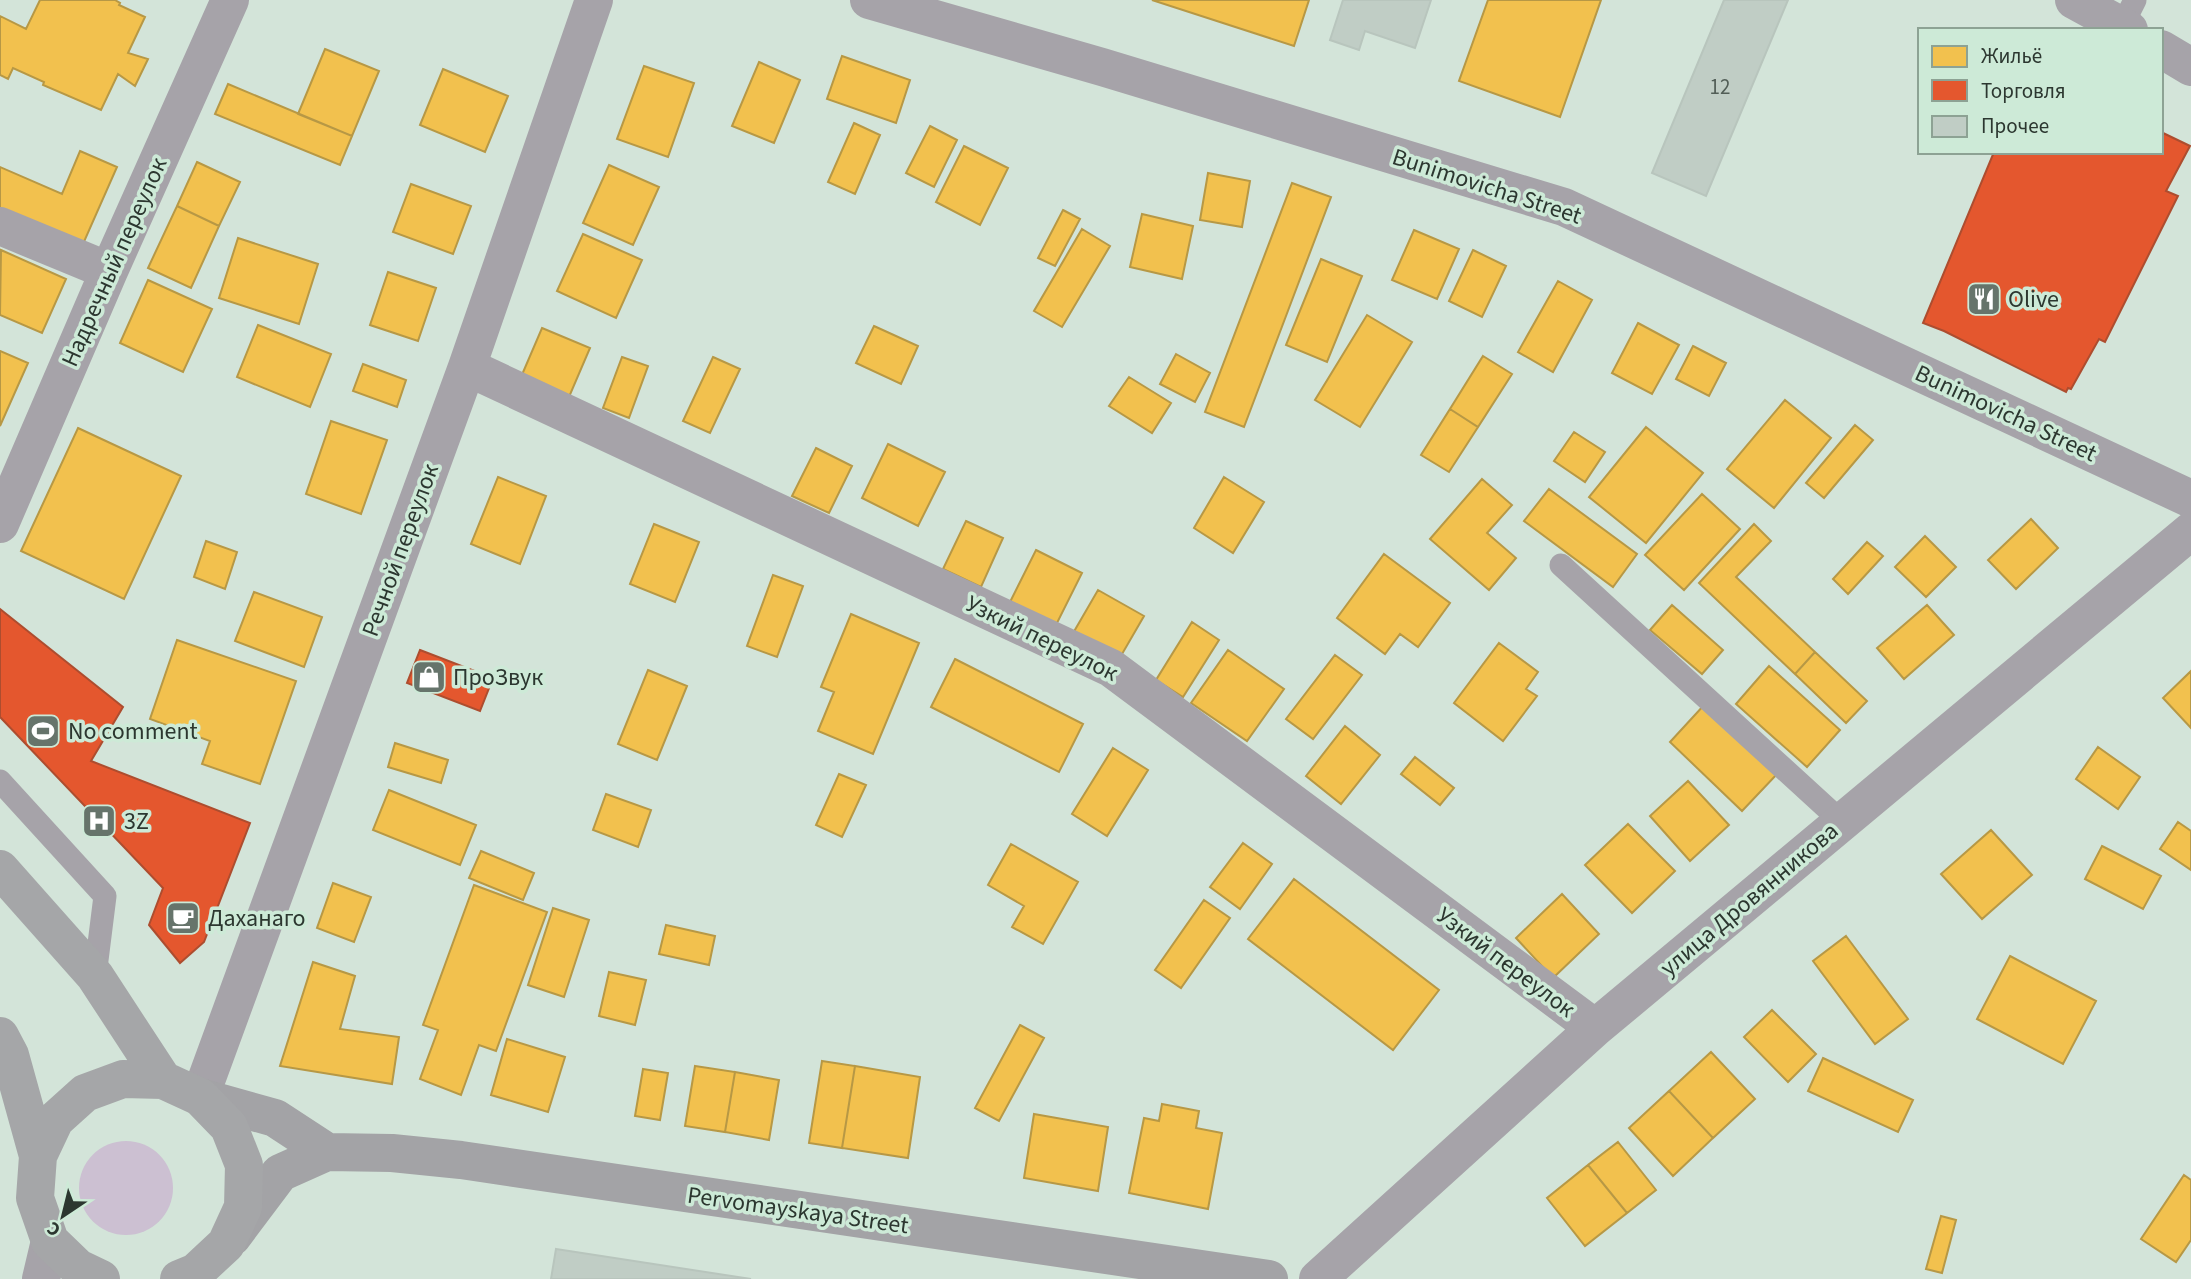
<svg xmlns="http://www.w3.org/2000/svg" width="2191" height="1279" viewBox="0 0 2191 1279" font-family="'Source Sans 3',sans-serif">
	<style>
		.green { fill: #ccc0d2 }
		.homes { fill: #f2c14e; stroke: #b79845; stroke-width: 2 }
		.shops { fill: #e4572e; stroke: #ad4d2f; stroke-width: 2 }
		.building { fill: #c0cdc5; stroke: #b8c5bd; stroke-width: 2 }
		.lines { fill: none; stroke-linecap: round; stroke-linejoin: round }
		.lane { stroke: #a6a3a9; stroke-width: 23 }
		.street { stroke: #a6a3a9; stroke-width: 38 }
		.secondary { stroke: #a3a3a6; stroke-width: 38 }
		.primary { stroke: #a5a6a8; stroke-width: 38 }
		.labels { text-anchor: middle; stroke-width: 7; stroke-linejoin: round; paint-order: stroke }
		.number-label { font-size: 21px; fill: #525e57 }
		.street-label { font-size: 24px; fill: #2c3730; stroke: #cdead7 }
		.poi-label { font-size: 24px; fill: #2c3730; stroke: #cdead7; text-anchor: start }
	</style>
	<rect width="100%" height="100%" fill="#d3e4d9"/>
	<path class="green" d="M79 1188a47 47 0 1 1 94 0a47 47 0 1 1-94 0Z"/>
	<path class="homes" d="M 40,0 L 115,0 L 120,3 L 119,5 L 145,17 L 128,53 L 148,59 L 135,86 L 118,74 L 101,110 L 43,85 L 44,82 L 13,68 L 8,79 L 0,75 L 0,16 L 26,29 Z
		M 1152,0 L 1309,0 L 1294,46 Z
		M 1488,0 L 1601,0 L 1560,117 L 1459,81 Z
		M 325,49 L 379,71 L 352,136 L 298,114 Z
		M 842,56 L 910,80 L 896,123 L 827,99 Z
		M 759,62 L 800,80 L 774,143 L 732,126 Z
		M 644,66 L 694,83 L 668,157 L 617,139 Z
		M 443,69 L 508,96 L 485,152 L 420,125 Z
		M 228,84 L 352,136 L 340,165 L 215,114 Z
		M 854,123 L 880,135 L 855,194 L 828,182 Z
		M 930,126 L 957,140 L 934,187 L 906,173 Z
		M 964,146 L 1008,168 L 980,225 L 936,202 Z
		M 80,151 L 117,167 L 83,244 L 0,208 L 0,167 L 62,194 Z
		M 197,162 L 240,182 L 219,226 L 177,206 Z
		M 609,165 L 659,187 L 633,245 L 583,223 Z
		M 1208,173 L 1250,181 L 1242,227 L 1200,220 Z
		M 1292,183 L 1331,197 L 1244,427 L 1205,412 Z
		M 411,184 L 471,206 L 453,254 L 393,232 Z
		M 177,206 L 219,226 L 191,288 L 148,268 Z
		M 1063,210 L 1080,219 L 1055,266 L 1038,258 Z
		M 1142,214 L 1193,226 L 1182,279 L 1130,267 Z
		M 1082,229 L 1110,246 L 1062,327 L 1034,311 Z
		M 1414,230 L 1459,249 L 1437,299 L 1392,280 Z
		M 583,234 L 642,260 L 616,318 L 557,291 Z
		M 238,238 L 318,264 L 299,324 L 219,298 Z
		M 1,250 L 66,279 L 42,333 L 0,315 Z
		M 1473,250 L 1506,266 L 1482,317 L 1449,301 Z
		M 1321,259 L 1362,276 L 1327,362 L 1286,345 Z
		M 388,272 L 436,288 L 418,341 L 370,325 Z
		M 148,280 L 212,309 L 183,372 L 120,343 Z
		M 1558,281 L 1592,300 L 1553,372 L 1518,352 Z
		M 1367,315 L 1412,342 L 1360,427 L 1315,400 Z
		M 1638,323 L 1679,345 L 1652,394 L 1612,373 Z
		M 258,325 L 331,354 L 310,407 L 237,377 Z
		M 874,326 L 918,346 L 901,384 L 856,363 Z
		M 542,328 L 590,348 L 569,397 L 521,377 Z
		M 1693,346 L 1726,363 L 1709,396 L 1676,379 Z
		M 0,351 L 28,363 L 0,426 Z
		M 1176,354 L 1210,373 L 1195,402 L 1160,384 Z
		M 1483,356 L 1512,374 L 1478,427 L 1450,409 Z
		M 622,357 L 648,366 L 629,418 L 603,408 Z
		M 713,357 L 740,369 L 710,433 L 683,421 Z
		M 363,364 L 406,380 L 397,407 L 353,391 Z
		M 1129,377 L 1171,403 L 1152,433 L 1109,406 Z
		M 1785,400 L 1831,438 L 1774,508 L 1727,469 Z
		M 1450,409 L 1478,427 L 1449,472 L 1421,455 Z
		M 331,421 L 387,440 L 361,514 L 306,494 Z
		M 1855,425 L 1873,440 L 1824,498 L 1806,483 Z
		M 1646,427 L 1703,473 L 1646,543 L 1589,497 Z
		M 78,428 L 181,476 L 124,599 L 21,551 Z
		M 1574,432 L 1605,452 L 1585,482 L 1554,461 Z
		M 888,444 L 945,472 L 918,526 L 862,498 Z
		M 816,448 L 852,466 L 829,513 L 792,496 Z
		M 498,477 L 546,496 L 520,564 L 471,544 Z
		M 1224,477 L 1264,502 L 1233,553 L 1194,528 Z
		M 1482,479 L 1512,505 L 1487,533 L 1516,558 L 1489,590 L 1430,539 Z
		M 1549,489 L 1637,554 L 1613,587 L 1524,521 Z
		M 1702,494 L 1740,529 L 1684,590 L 1645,555 Z
		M 2031,519 L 2058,548 L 2016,589 L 1988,560 Z
		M 966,521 L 1003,538 L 981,587 L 943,569 Z
		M 654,524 L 699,542 L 675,602 L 630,584 Z
		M 1754,524 L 1771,541 L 1736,577 L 1815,652 L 1795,674 L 1699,583 Z
		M 1925,536 L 1956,567 L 1926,597 L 1895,567 Z
		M 206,541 L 237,552 L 225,589 L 194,577 Z
		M 1867,542 L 1883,556 L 1848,594 L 1833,579 Z
		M 1036,550 L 1082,573 L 1055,627 L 1009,604 Z
		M 1384,554 L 1450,603 L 1418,647 L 1400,634 L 1385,654 L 1337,618 Z
		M 773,575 L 803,586 L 777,657 L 747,646 Z
		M 1098,590 L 1144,616 L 1118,661 L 1072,635 Z
		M 254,592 L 322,617 L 304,667 L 235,641 Z
		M 1672,605 L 1723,650 L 1702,674 L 1650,630 Z
		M 1927,605 L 1954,635 L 1904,679 L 1877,648 Z
		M 851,614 L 919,643 L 873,754 L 818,731 L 834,692 L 821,687 Z
		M 1192,622 L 1219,640 L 1183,697 L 1156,680 Z
		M 177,640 L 296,681 L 260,784 L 202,764 L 210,741 L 150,719 Z
		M 1499,643 L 1538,672 L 1526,689 L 1537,696 L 1503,741 L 1454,703 Z
		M 1228,650 L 1284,689 L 1247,741 L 1191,703 Z
		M 1815,652 L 1867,701 L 1846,723 L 1795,674 Z
		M 1335,655 L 1362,675 L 1313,739 L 1286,719 Z
		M 955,659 L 1083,724 L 1059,772 L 931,707 Z
		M 1769,666 L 1840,730 L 1807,767 L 1736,704 Z
		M 648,670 L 687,686 L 657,760 L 618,744 Z
		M 2191,671 L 2191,728 L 2163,698 Z
		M 1705,704 L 1778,773 L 1742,811 L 1670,742 Z
		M 1345,726 L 1380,755 L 1341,804 L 1306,776 Z
		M 395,743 L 448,760 L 441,783 L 388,767 Z
		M 2098,747 L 2140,777 L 2118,809 L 2076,779 Z
		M 1113,748 L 1148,770 L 1107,836 L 1072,814 Z
		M 1415,757 L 1454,788 L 1440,805 L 1401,774 Z
		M 839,774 L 866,785 L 842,837 L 816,825 Z
		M 1688,781 L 1729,825 L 1690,861 L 1650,816 Z
		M 389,790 L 476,825 L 460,865 L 373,830 Z
		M 606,794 L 651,810 L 638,847 L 593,830 Z
		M 2178,822 L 2191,831 L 2191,870 L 2160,849 Z
		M 1628,824 L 1675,871 L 1632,913 L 1585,865 Z
		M 1991,830 L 2032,875 L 1982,919 L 1941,874 Z
		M 1243,843 L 1272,864 L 1240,909 L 1210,887 Z
		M 1011,844 L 1078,882 L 1043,944 L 1012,927 L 1024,906 L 988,885 Z
		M 2102,846 L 2161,876 L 2143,909 L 2085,879 Z
		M 481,851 L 534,873 L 523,900 L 469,878 Z
		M 1294,879 L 1439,990 L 1393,1050 L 1248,939 Z
		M 333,883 L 371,897 L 354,942 L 317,928 Z
		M 474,885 L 547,912 L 496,1051 L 479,1045 L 461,1095 L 420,1079 L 438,1030 L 423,1025 Z
		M 1562,894 L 1599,934 L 1553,978 L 1516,938 Z
		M 1204,900 L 1230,918 L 1181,988 L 1155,970 Z
		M 553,908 L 589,920 L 564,997 L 528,985 Z
		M 666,925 L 715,936 L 709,965 L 659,954 Z
		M 1846,936 L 1908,1019 L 1875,1044 L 1813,961 Z
		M 2010,956 L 2096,1001 L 2063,1064 L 1977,1019 Z
		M 313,962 L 355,976 L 340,1029 L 399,1037 L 392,1084 L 280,1066 Z
		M 609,972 L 646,980 L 635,1025 L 599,1016 Z
		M 1772,1010 L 1816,1054 L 1788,1082 L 1744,1037 Z
		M 1020,1025 L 1044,1038 L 999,1121 L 975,1108 Z
		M 507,1039 L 565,1057 L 548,1112 L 491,1095 Z
		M 1711,1052 L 1755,1099 L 1713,1138 L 1669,1091 Z
		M 1823,1058 L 1913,1100 L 1898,1132 L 1808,1091 Z
		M 822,1061 L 855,1066 L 842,1148 L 809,1143 Z
		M 695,1066 L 735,1072 L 725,1132 L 685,1126 Z
		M 855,1066 L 920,1077 L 908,1158 L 842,1148 Z
		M 643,1069 L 668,1073 L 660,1120 L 635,1116 Z
		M 735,1072 L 779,1080 L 769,1140 L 725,1132 Z
		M 1669,1091 L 1713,1138 L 1673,1176 L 1629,1128 Z
		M 1162,1104 L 1199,1111 L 1196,1128 L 1222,1133 L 1208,1209 L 1129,1193 L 1144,1118 L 1159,1121 Z
		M 1034,1114 L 1108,1127 L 1098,1191 L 1024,1178 Z
		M 1618,1142 L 1656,1190 L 1627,1213 L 1588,1165 Z
		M 1588,1165 L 1627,1213 L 1585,1246 L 1547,1198 Z
		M 2184,1175 L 2191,1180 L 2191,1240 L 2176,1262 L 2141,1239 Z
		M 1941,1216 L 1956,1220 L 1942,1273 L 1926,1269 Z"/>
	<path class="shops" d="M 2161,132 L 2190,146 L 2166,191 L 2178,196 L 2105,342 L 2099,339 L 2071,389 L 2068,388 L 2066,392 L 1944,331 L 1923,323 L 1994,152 L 2161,152 Z
		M 0,609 L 123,707 L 91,761 L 250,823 L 204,942 L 180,963 L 149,925 L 163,888 L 0,717 Z
		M 420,650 L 493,678 L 480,711 L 407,683 Z"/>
	<path class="building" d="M 1343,0 L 1431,0 L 1415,48 L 1365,31 L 1359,50 L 1330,40 Z
		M 1724,0 L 1788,0 L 1706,196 L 1652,173 Z
		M 556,1249 L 751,1279 L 551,1279 Z"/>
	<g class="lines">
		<path class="lane" d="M 2122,26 L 2135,0
			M 1561,565 L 1842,822
			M 0,781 L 105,896 L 95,976"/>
		<path class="street" d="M 869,0 L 1102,67 L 1564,207 L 2191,499
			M 2074,0 L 2129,30
			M 2161,49 L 2191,67
			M 0,226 L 109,271
			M 467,367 L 1111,668 L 1595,1028
			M 0,524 L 109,271 L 230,0
			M 200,1097 L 467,367 L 594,0
			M 41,1279 L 50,1241
			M 1318,1279 L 1595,1028 L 2191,531"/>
		<path class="secondary" d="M 200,1097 L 275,1118 L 327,1152
			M 232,1237 L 280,1173 L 327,1152 L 392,1153 L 461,1160 L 1269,1279"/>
		<path class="primary" d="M 0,869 L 95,976 L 163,1080
			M 0,1036 L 10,1055 L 38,1156
			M 101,1279 L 78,1268 L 50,1241 L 35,1198 L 38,1156 L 55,1120 L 85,1093 L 123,1079 L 163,1080 L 200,1097 L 229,1127 L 244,1165 L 243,1207 L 226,1244 L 196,1272 L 179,1279"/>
	</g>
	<defs>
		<g id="restaurant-square" transform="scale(1.75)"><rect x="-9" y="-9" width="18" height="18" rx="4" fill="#66746b" stroke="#cdead7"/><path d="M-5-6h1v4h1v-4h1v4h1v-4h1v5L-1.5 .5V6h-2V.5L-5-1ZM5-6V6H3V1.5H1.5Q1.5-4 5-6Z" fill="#fff"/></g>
		<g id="shop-square" transform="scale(1.75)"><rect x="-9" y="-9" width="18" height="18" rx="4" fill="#66746b" stroke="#cdead7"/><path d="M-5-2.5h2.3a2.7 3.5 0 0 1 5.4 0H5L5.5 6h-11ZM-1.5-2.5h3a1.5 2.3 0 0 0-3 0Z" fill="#fff"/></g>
		<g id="stadium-square" transform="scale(1.75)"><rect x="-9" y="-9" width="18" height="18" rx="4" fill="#66746b" stroke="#cdead7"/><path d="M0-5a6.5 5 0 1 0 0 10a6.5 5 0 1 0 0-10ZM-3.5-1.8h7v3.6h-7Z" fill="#fff"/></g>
		<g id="hospital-square" transform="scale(1.75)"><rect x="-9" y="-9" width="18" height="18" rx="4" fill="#66746b" stroke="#cdead7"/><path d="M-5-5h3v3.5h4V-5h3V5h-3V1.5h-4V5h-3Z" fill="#fff"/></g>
		<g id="cafe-square" transform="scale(1.75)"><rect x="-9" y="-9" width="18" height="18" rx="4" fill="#66746b" stroke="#cdead7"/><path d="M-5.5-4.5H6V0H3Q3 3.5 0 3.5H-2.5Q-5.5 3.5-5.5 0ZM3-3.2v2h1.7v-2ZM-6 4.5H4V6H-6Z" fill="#fff"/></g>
	</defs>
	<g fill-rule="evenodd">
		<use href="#restaurant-square" x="1984" y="299"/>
		<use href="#shop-square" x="429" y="677"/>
		<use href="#stadium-square" x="43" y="731"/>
		<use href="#hospital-square" x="99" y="821"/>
		<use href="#cafe-square" x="183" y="918"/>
	</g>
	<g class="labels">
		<g class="number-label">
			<text x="1720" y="94">12</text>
		</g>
		<g class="street-label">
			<text transform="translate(1487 186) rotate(18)" y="8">Bunimovicha Street</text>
			<text transform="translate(114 262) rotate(-66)" y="8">Надречный переулок</text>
			<text transform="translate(2006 413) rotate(25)" y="8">Bunimovicha Street</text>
			<text transform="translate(400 550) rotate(-70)" y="8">Речной переулок</text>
			<text transform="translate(1042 638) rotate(26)" y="8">Узкий переулок</text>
			<text transform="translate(1749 899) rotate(-40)" y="8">улица Дровянникова</text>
			<text transform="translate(1506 962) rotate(37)" y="8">Узкий переулок</text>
			<text transform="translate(798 1210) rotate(8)" y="8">Pervomayskaya Street</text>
		</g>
		<g class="poi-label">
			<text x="2008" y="307">Olive</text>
			<text x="453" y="685">ПроЗвук</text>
			<text x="68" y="739">No comment</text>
			<text x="124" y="829">3Z</text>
			<text x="208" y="926">Даханаго</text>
		</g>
	</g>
	<rect x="1918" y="28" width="245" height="126" fill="#cdead7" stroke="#8da294" stroke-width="2"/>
	<rect x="1932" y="46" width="35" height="21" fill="#f2c14e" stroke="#8da294" stroke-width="2"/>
	<text x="1981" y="63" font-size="21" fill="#2c3730">Жильё</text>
	<rect x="1932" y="80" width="35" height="21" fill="#e4572e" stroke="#8da294" stroke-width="2"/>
	<text x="1981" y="98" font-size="21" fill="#2c3730">Торговля</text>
	<rect x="1932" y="116" width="35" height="21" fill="#c0cdc5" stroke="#8da294" stroke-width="2"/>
	<text x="1981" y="133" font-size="21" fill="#2c3730">Прочее</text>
	<g transform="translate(63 1216) rotate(215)" stroke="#cdead7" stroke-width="5" paint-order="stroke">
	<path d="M0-5L12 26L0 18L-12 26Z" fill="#2c3730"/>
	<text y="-10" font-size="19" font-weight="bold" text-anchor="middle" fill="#2c3730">С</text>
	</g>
</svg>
